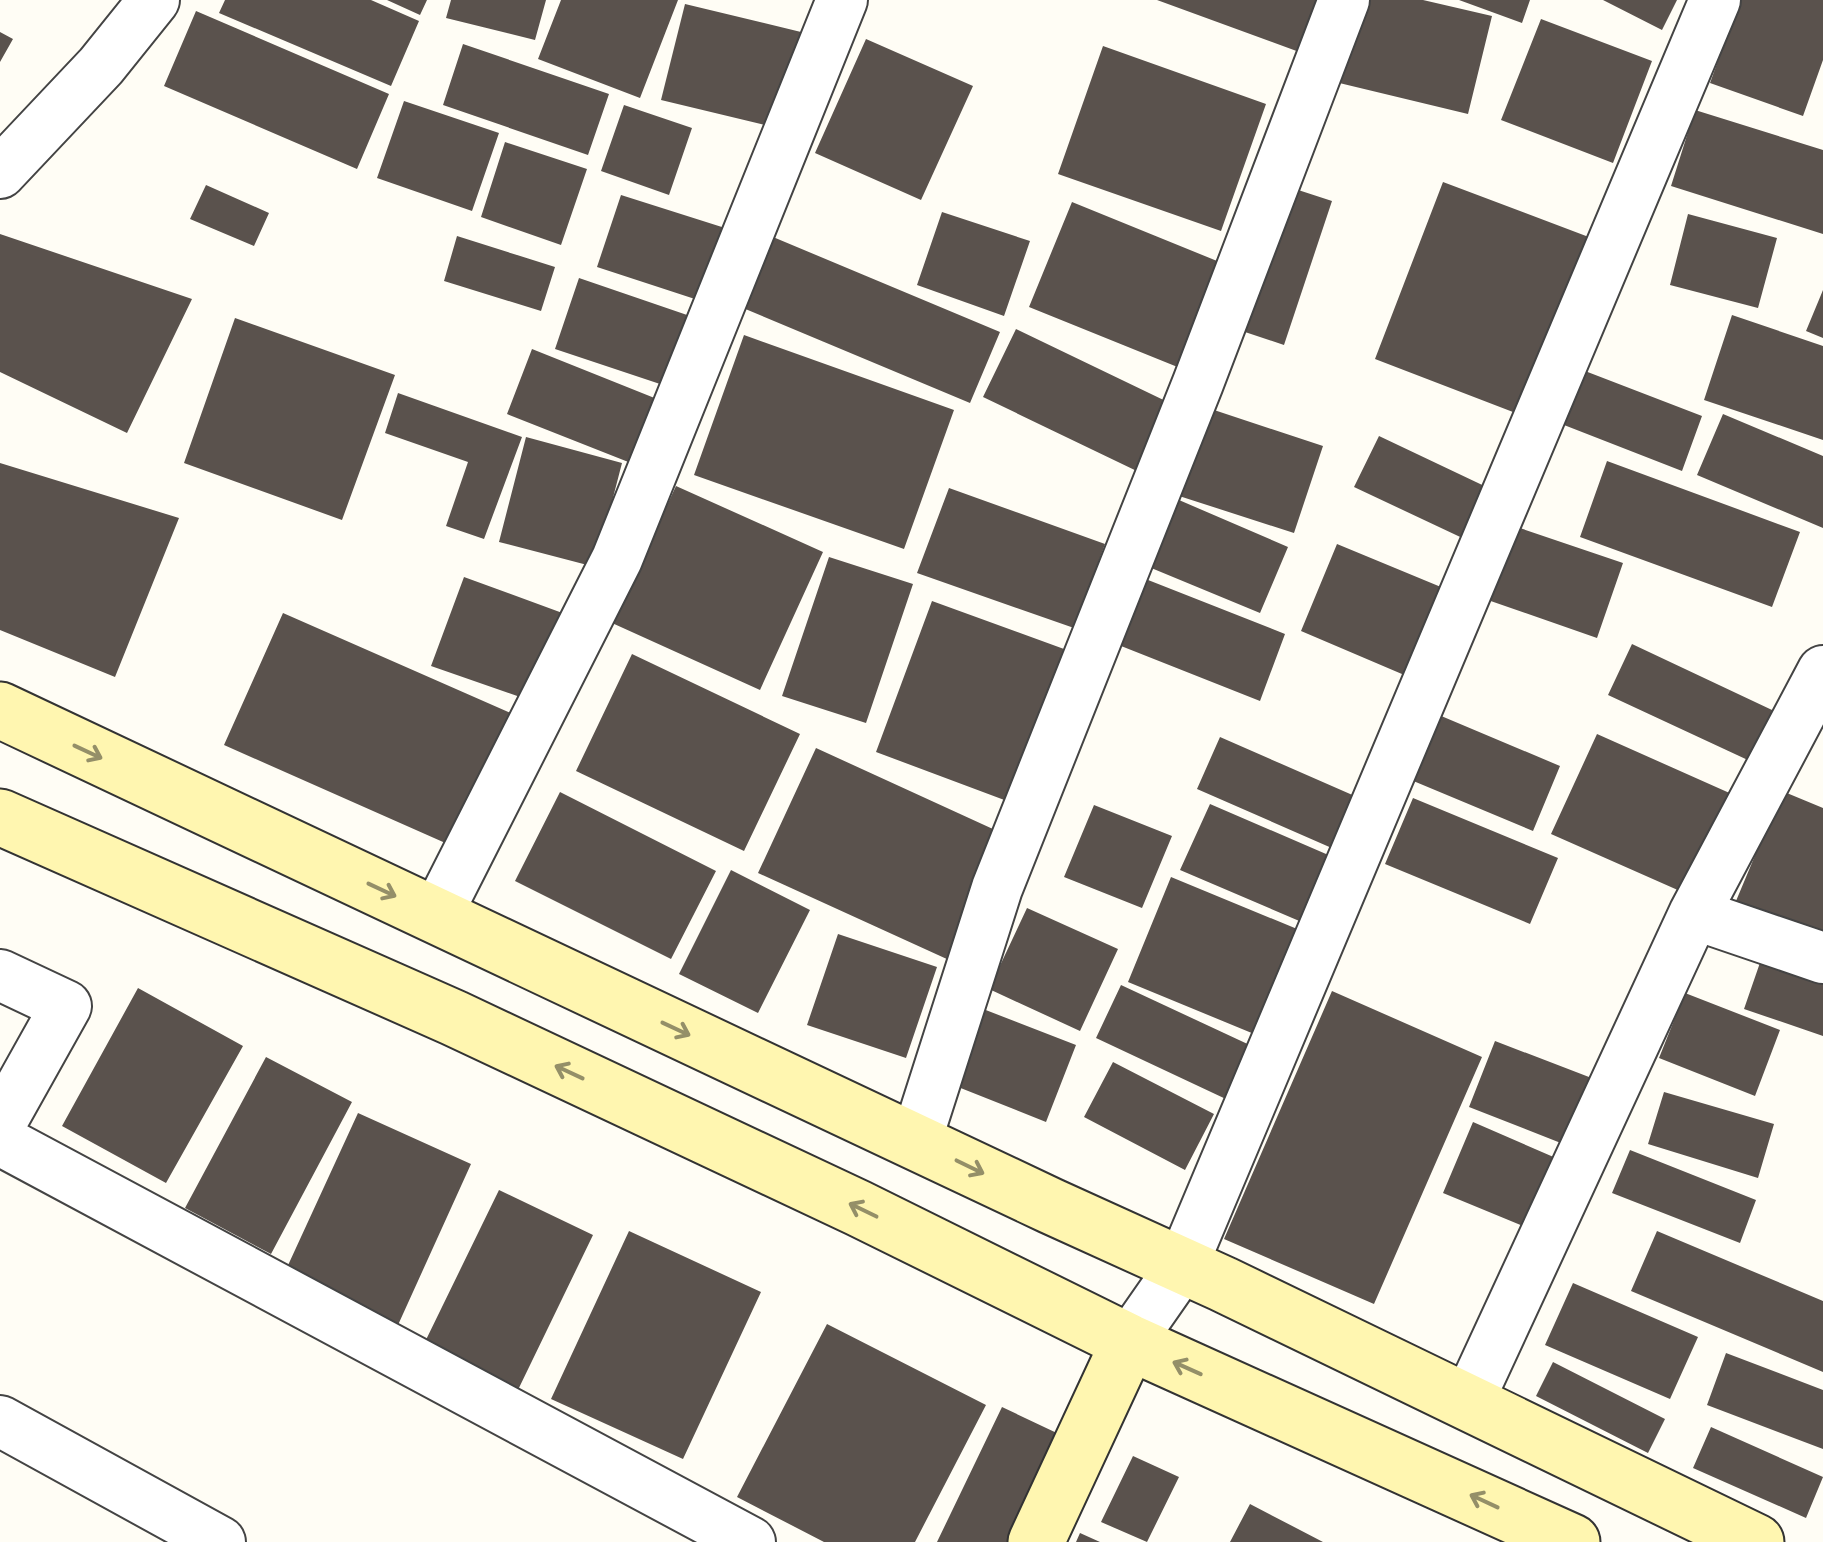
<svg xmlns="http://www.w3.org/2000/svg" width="1823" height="1542" viewBox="0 0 1823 1542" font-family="'IBM Plex Serif',serif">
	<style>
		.building { fill: #5a524d }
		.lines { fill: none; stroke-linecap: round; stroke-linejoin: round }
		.street-casing { stroke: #444; stroke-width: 54 }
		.secondary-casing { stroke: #333; stroke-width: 59 }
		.street { stroke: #fff; stroke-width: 50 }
		.secondary { stroke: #fff6b0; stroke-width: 55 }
		.oneway { stroke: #948f68 }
	</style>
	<rect width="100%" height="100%" fill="#fffdf5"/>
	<path class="building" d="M 225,0 L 371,0 L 419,21 L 391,86 L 219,13 Z
		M 387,0 L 427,0 L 420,15 Z
		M 451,0 L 546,0 L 535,40 L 446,18 Z
		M 561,0 L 678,0 L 640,98 L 538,59 Z
		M 1157,0 L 1321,0 L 1302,53 Z
		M 1350,0 L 1423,0 L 1492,16 L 1468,114 L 1331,81 Z
		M 1459,0 L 1530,0 L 1522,23 Z
		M 1603,0 L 1677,0 L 1662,30 Z
		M 1740,0 L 1823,0 L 1823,60 L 1803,116 L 1710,83 Z
		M 685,4 L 801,32 L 778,128 L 661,100 Z
		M 196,11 L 389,94 L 357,169 L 164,86 Z
		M 1541,19 L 1652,61 L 1613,163 L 1501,120 Z
		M 0,32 L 13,39 L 0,62 Z
		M 866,39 L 973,86 L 921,200 L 815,153 Z
		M 463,44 L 609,94 L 588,155 L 443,105 Z
		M 1103,46 L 1266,104 L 1221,231 L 1058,174 Z
		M 404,101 L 499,133 L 472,211 L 377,178 Z
		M 624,105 L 692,128 L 669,195 L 601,171 Z
		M 1695,110 L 1823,150 L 1823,234 L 1671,186 Z
		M 505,142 L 587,169 L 561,245 L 481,217 Z
		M 1443,182 L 1594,239 L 1526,417 L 1375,359 Z
		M 206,185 L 269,213 L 254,246 L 190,219 Z
		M 1289,187 L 1332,201 L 1284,345 L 1242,331 Z
		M 621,195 L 725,228 L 701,301 L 597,267 Z
		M 1072,202 L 1222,263 L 1180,368 L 1029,307 Z
		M 942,212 L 1030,241 L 1004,316 L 917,285 Z
		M 1688,214 L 1777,238 L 1758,308 L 1670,285 Z
		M 0,234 L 192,299 L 127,433 L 0,372 Z
		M 457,236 L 555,267 L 541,311 L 444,281 Z
		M 773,237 L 1000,332 L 970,403 L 743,308 Z
		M 579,278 L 690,316 L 666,386 L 555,349 Z
		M 1823,290 L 1823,338 L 1806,331 Z
		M 1732,315 L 1823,346 L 1823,440 L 1704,400 Z
		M 235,318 L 395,375 L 342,520 L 184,463 Z
		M 1016,329 L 1176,406 L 1143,474 L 983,397 Z
		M 744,335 L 954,410 L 904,549 L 694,475 Z
		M 532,349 L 667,403 L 641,467 L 507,414 Z
		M 1585,371 L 1702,416 L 1682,471 L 1564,425 Z
		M 398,393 L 522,437 L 484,539 L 446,526 L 468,462 L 385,433 Z
		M 1205,407 L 1323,446 L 1294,533 L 1176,495 Z
		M 1723,414 L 1823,456 L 1823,528 L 1697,475 Z
		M 1379,436 L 1497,492 L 1473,543 L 1354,487 Z
		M 526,437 L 622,463 L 595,567 L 499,542 Z
		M 1607,461 L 1800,532 L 1772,607 L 1580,537 Z
		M 0,463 L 179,518 L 115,677 L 0,630 Z
		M 676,486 L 823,552 L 760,690 L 612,623 Z
		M 949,488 L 1105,544 L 1074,628 L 917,573 Z
		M 1172,497 L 1288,547 L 1260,613 L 1144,565 Z
		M 1508,524 L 1623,563 L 1597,638 L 1482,598 Z
		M 1337,544 L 1453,592 L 1416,680 L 1301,631 Z
		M 829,557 L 913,584 L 866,723 L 782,696 Z
		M 464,577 L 576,618 L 543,705 L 431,666 Z
		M 1143,578 L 1285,634 L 1260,701 L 1116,644 Z
		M 932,601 L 1064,649 L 1007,801 L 876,752 Z
		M 283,613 L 545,728 L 486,861 L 224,745 Z
		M 1632,644 L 1789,718 L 1765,768 L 1608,695 Z
		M 632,654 L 800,734 L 744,851 L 576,771 Z
		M 1427,710 L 1560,766 L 1533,831 L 1399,775 Z
		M 1597,734 L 1734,795 L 1689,895 L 1551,834 Z
		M 1220,737 L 1357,797 L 1334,849 L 1197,789 Z
		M 816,748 L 1006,835 L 949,960 L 758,873 Z
		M 1782,791 L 1823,808 L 1823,938 L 1736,901 Z
		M 560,792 L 716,871 L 671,959 L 515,881 Z
		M 1413,798 L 1558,858 L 1530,924 L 1385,864 Z
		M 1210,804 L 1333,857 L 1304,923 L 1180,870 Z
		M 1094,805 L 1172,836 L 1142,908 L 1064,877 Z
		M 731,870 L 810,910 L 758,1013 L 679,974 Z
		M 1171,877 L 1302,931 L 1259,1036 L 1128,982 Z
		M 1027,908 L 1118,949 L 1080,1031 L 989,989 Z
		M 838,934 L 937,967 L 906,1058 L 807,1025 Z
		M 1763,954 L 1823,975 L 1823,1036 L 1744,1009 Z
		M 1121,985 L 1254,1047 L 1228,1100 L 1096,1038 Z
		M 138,988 L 243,1046 L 166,1183 L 62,1126 Z
		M 1332,991 L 1482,1057 L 1374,1304 L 1224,1239 Z
		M 1685,993 L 1780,1030 L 1755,1096 L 1659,1058 Z
		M 978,1007 L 1076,1045 L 1046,1122 L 948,1083 Z
		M 1495,1041 L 1602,1082 L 1576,1149 L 1469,1107 Z
		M 266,1057 L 352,1102 L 271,1254 L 185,1208 Z
		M 1113,1062 L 1214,1114 L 1185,1170 L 1084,1117 Z
		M 1664,1092 L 1774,1124 L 1758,1178 L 1648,1144 Z
		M 358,1113 L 471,1164 L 398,1325 L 284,1274 Z
		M 1473,1122 L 1572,1165 L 1542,1234 L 1443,1193 Z
		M 1630,1150 L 1756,1200 L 1740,1243 L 1612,1193 Z
		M 499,1190 L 593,1235 L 516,1394 L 422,1348 Z
		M 629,1231 L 761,1292 L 683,1459 L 551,1399 Z
		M 1657,1231 L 1823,1301 L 1823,1372 L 1631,1291 Z
		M 1573,1283 L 1698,1337 L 1670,1399 L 1545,1345 Z
		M 827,1324 L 986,1405 L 915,1542 L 824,1542 L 737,1497 Z
		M 1726,1353 L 1823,1390 L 1823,1449 L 1707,1405 Z
		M 1553,1362 L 1665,1419 L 1648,1453 L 1536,1396 Z
		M 1002,1407 L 1061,1435 L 1009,1542 L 937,1542 Z
		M 1711,1427 L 1823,1477 L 1806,1518 L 1693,1468 Z
		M 1133,1456 L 1179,1477 L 1147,1542 L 1101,1522 Z
		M 1250,1504 L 1323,1542 L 1230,1542 Z
		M 1080,1533 L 1100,1542 L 1076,1542 Z"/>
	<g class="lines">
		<g class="street-casing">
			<path id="street" d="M 0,173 L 101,66 L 154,0
				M 1694,914 L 1823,958
				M 436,916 L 617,559 L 842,0
				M 0,975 L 66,1006 L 0,1124
				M 0,1140 L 750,1542
				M 916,1141 L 997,888 L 1198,383 L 1344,0
				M 1129,1342 L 1182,1266 L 1715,0
				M 1468,1402 L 1694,914 L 1823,671
				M 0,1421 L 220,1542"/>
		</g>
		<g class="secondary-casing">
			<path id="secondary" d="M 0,710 L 1051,1206 L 1223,1284 L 1756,1542
				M 0,817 L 454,1018 L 858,1208 L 1129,1342 L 1572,1542
				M 1036,1542 L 1129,1342"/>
		</g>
		<use href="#street" class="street"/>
		<use href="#secondary" class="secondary"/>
	</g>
	<defs><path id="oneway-shaft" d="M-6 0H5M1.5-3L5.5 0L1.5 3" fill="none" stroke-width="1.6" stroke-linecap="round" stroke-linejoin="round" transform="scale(2.5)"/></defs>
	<g class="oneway">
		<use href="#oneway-shaft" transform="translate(88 752) rotate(25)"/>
		<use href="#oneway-shaft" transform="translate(382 890) rotate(25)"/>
		<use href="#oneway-shaft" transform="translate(676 1029) rotate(25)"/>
		<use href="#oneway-shaft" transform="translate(569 1072) rotate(-155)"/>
		<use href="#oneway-shaft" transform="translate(970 1167) rotate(26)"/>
		<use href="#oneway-shaft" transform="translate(863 1210) rotate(-154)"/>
		<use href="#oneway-shaft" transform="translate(1187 1368) rotate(-156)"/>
		<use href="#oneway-shaft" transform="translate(1484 1501) rotate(-155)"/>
	</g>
</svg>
